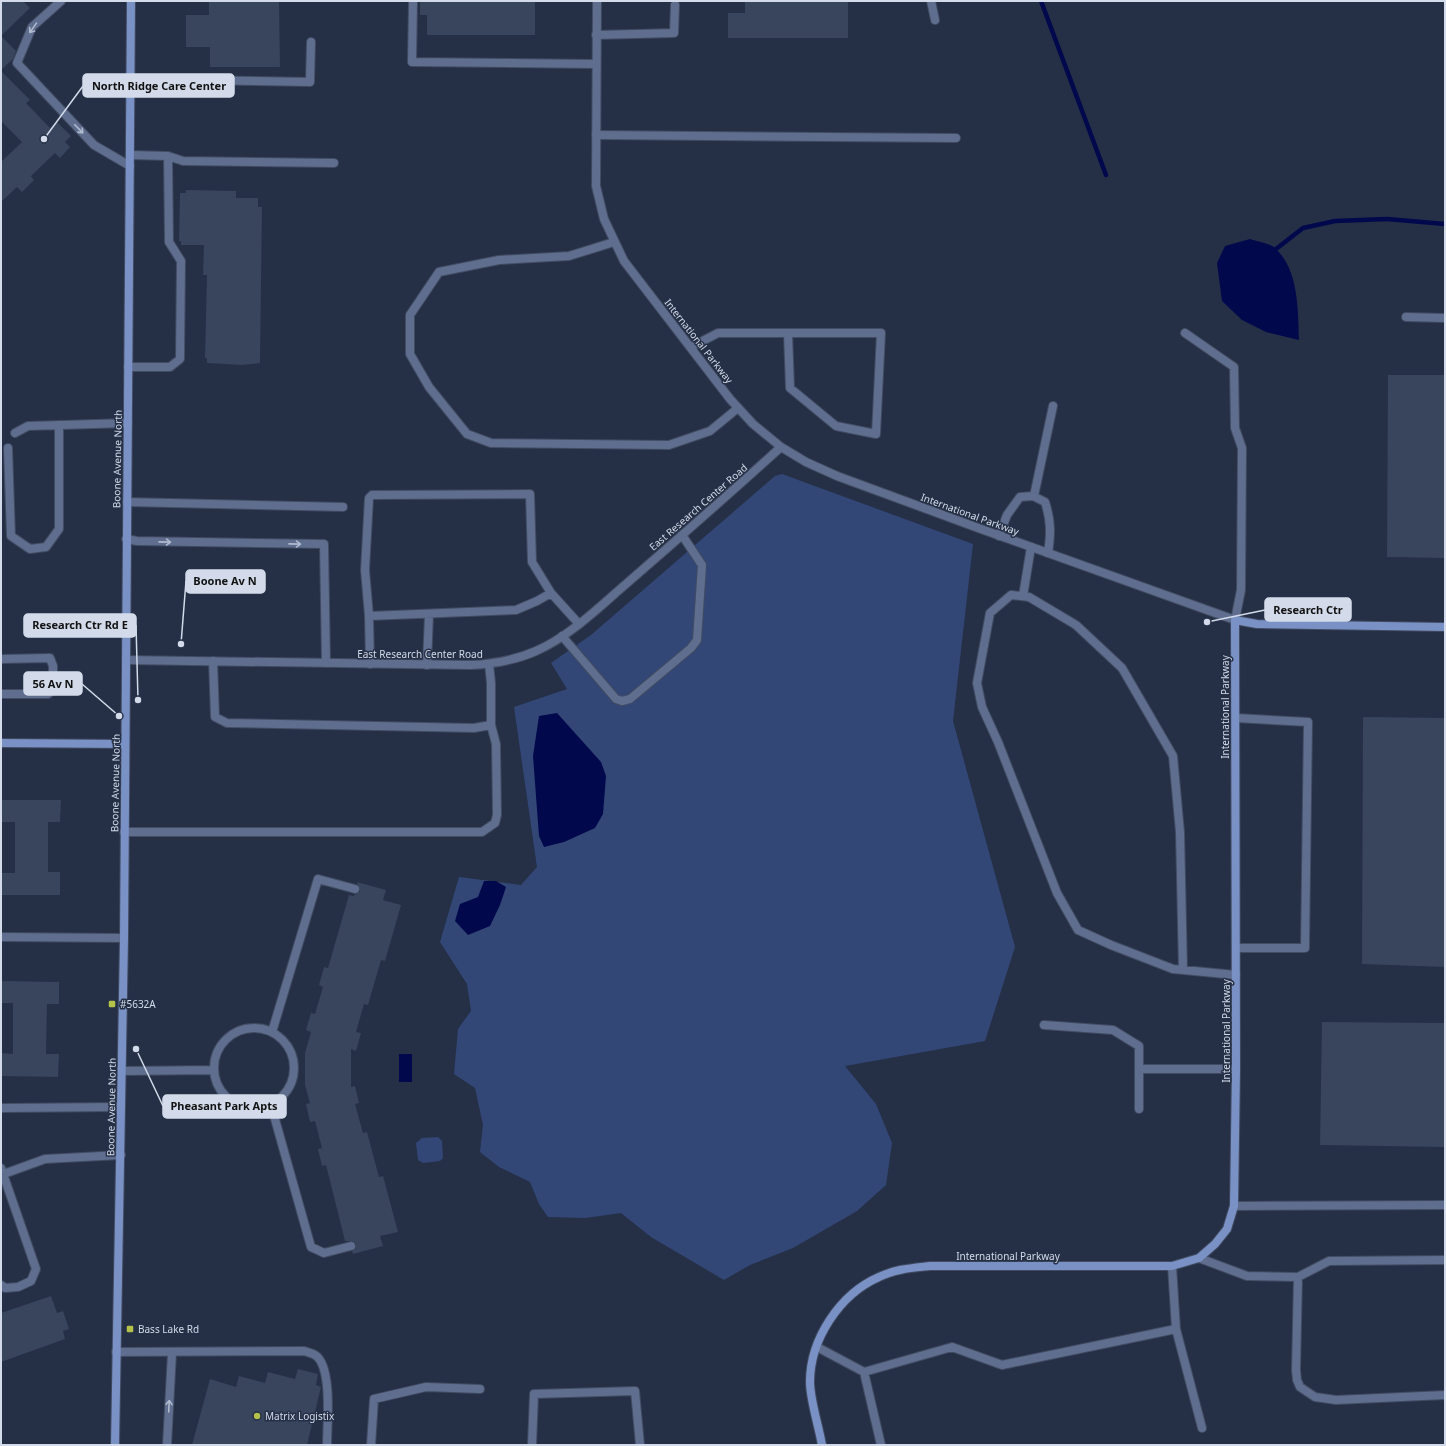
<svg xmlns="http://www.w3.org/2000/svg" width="1446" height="1446" viewBox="0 0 1446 1446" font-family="'Noto Sans',sans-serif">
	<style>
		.green { fill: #334776 }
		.water { fill: #01084c }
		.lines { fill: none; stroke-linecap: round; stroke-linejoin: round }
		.stream { stroke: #01084c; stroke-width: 4.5 }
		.building { fill: #39445d }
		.lane-casing { stroke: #414b61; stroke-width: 10 }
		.street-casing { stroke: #414b61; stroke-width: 10 }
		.secondary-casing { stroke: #414b61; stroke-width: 10 }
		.lane { stroke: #5f6e8f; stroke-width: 8 }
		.street { stroke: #5f6e8f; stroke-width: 8 }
		.secondary { stroke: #7991c5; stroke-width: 8 }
		.oneway { stroke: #b0bacf }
		.poi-dot { fill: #b4c24a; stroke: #253047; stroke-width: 1.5 }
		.labels { text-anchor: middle; stroke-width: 3; stroke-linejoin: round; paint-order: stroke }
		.street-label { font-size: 10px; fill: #d3dbea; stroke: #253047 }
		.poi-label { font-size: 10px; fill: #d3dbea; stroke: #253047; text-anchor: start }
		.leader { fill: none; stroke: #d3dbea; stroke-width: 1.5 }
		.callout-dot { fill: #d3dbea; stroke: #253047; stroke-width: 1.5 }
		.callout { fill: #d3dbea; stroke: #d3dbea; stroke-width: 1.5 }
		.callout-label { font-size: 11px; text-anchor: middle; font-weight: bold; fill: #111 }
	</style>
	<rect width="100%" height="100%" fill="#253047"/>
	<path class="green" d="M 782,474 L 973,544 L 953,721 L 1015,947 L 985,1041 L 845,1066 L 876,1104 L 892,1143 L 886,1185 L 857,1211 L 793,1248 L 750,1265 L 724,1280 L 651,1237 L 621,1213 L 585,1218 L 548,1217 L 539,1204 L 530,1182 L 499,1167 L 480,1152 L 483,1125 L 475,1088 L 454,1074 L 458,1029 L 471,1011 L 467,984 L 440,942 L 459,877 L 521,885 L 537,867 L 514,707 L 567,689 L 551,663 L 591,635 L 775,476 Z
		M 438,1137 L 442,1141 L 443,1158 L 440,1161 L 423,1163 L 418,1160 L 416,1143 L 422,1138 Z"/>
	<path class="water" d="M 1250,239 C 1257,242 1271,243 1276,249 C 1299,271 1298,311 1299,340 L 1266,332 L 1242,320 L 1222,301 L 1217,263 L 1225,246 Z
		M 557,713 L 601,762 L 606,776 L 603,814 L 595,828 L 564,842 L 544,847 L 539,836 L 533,756 L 539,716 Z
		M 484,881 L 496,881 L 506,887 L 500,905 L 490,926 L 468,935 L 455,921 L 460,904 L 478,897 Z
		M 399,1054 L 412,1054 L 412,1082 L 399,1082 Z"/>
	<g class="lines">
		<path class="stream" d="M 1041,1 L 1106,175
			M 1276,249 L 1303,228 L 1335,221 L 1387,219 L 1445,224"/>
	</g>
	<path class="building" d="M 1,1 L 23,1 L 30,8 L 1,36 Z
		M 209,1 L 279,1 L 280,67 L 210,67 L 210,47 L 186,47 L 186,15 L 209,15 Z
		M 420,1 L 535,1 L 535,35 L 427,35 L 427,15 L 420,15 Z
		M 745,1 L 848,1 L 848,38 L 728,38 L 728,13 L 745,13 Z
		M 1,36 L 16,51 L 13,59 L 1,70 Z
		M 1,71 L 30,100 L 26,103 L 50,128 L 57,122 L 71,136 L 65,142 L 70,147 L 60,158 L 55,153 L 31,176 L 34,180 L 22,192 L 17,187 L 1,202 L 1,162 L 22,142 L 1,121 Z
		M 186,190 L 236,191 L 236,198 L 258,198 L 258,207 L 262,207 L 260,363 L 242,365 L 207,363 L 207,358 L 205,358 L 207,275 L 203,275 L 204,245 L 181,245 L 181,241 L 179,241 L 180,193 L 186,193 Z
		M 1388,375 L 1445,375 L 1445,558 L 1387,557 Z
		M 1363,717 L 1445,718 L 1445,967 L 1362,964 Z
		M 2,800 L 61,800 L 60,822 L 48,822 L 48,872 L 60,872 L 60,895 L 2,895 L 2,873 L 15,873 L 15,822 L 2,822 Z
		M 357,882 L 386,890 L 383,900 L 401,905 L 385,961 L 381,960 L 368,1005 L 364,1004 L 356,1032 L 361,1033 L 356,1051 L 351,1049 L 351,1087 L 355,1086 L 359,1103 L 355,1104 L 363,1133 L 367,1132 L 379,1177 L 383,1176 L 398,1232 L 380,1236 L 383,1246 L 353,1254 L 352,1251 L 356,1248 L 356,1244 L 353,1241 L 345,1241 L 326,1165 L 322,1166 L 318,1149 L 322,1148 L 315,1121 L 310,1122 L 306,1104 L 310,1103 L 305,1085 L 305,1053 L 311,1032 L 306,1030 L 311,1013 L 315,1014 L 323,987 L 319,985 L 324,967 L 328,968 L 349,895 L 353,896 L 360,891 Z
		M 1,981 L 59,982 L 59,1004 L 47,1004 L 46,1054 L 59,1054 L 58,1077 L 1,1076 L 1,1053 L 13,1054 L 13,1003 L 1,1003 Z
		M 1322,1022 L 1445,1023 L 1445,1147 L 1320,1145 Z
		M 51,1296 L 57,1313 L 63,1311 L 69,1329 L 63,1331 L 65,1339 L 1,1362 L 1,1313 Z
		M 298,1369 L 318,1374 L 316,1385 L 321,1387 L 307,1445 L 192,1445 L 210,1379 L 236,1387 L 239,1376 L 265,1383 L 268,1372 L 295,1379 Z"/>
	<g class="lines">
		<g class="lane-casing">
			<path id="lane" d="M 61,1 L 32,27 L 17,63 L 94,145 L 130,166
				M 413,1 L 412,62 L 596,64
				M 931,1 L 935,20
				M 596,35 L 674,33 L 675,5
				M 130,79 L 310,82 L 311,42
				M 596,135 L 956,138
				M 130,155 L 168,156 L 183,161 L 334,163
				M 614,242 L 569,256 L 499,260 L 439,272 L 410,315 L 410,354 L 429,387 L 467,434 L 491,443 L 669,445 L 710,431 L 738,408
				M 1406,317 L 1445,318
				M 1185,333 L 1234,367 L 1235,428 L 1242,448 L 1241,590 L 1235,620
				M 691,347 L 718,333 L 881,333 L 876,434 L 836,426 L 790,388 L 788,333
				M 128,367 L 170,367 L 180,359 L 181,261 L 169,242 L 168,156
				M 15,433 L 28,426 L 128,423
				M 8,448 L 11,536 L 30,549 L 46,547 L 59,529 L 59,425
				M 1034,496 L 1053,406
				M 127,502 L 343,507
				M 999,536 L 1007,515 L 1020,497 L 1033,496 L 1045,502 C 1051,520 1051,534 1048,553
				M 126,539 L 137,541 L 324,544 L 326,663
				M 1023,596 L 1031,547
				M 369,616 L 365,570 L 369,498 L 372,495 L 530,494 L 532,562 L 551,593
				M 562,636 L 616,699 L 622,701 L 630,699 L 691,648 L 697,640 L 702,565 L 682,535
				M 1,659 L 50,658 L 53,666 L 53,690 L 48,694 L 1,694
				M 213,661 L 215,717 L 227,723 L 474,728 L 491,725 L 491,683 L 489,664
				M 370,664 L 369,616 L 516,610 L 537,601 L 551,593 L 579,624
				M 427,665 L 429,614
				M 1236,718 L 1308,722 L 1305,948 L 1236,948
				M 124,832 L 482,832 L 495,823 L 497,815 L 496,744 L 491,725
				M 1,937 L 124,938
				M 1183,970 L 1180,832 L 1173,756 L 1122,668 L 1076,625 L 1029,597 L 1011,595 L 990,613 L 977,683 L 982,707 L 998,742 L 1057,893 L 1078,930 L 1111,945 L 1173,969 L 1236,975
				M 1044,1025 L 1113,1030 L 1139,1046 L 1139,1069 L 1236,1069
				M214 1068a40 40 0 1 1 80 0a40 40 0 1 1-80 0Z
				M 272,1032 L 318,879 L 355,889
				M 122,1071 L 214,1070
				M 271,1105 L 311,1247 L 324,1253 L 351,1246
				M 1,1108 L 121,1107
				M 1139,1109 L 1139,1069
				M 1,1168 L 36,1269 L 31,1281 L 18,1287 L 5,1288 L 1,1285
				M 1,1175 L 45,1159 L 121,1155
				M 1234,1206 L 1445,1205
				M 1199,1258 L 1247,1276 L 1298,1277 L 1329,1261 L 1445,1260
				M 1298,1277 L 1296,1370 L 1297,1380 L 1300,1387 L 1315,1397 L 1336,1400 L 1445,1395
				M 1176,1329 L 1202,1428
				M 817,1347 L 864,1372 L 881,1445
				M 116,1352 L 304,1351 C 307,1352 312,1353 315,1355 C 333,1366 327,1426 327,1445
				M 864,1372 L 952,1347 L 1002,1365 L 1176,1329 L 1172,1266
				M 167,1445 L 172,1353
				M 371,1445 L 374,1399 L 426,1387 L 480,1389
				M 532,1445 L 534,1394 L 635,1391 L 640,1445"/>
		</g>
		<g class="street-casing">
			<path id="street" d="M 597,1 L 596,186 L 604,219 L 624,261 L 730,399 L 753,424 L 781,447 L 806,462 L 837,476 L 981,529 L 1235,620
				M 126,660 L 471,665 C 493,664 516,660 536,651 C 570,636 598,608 626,584 C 678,539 730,493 781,447"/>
		</g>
		<g class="secondary-casing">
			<path id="secondary" d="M 1,743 L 125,744
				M 115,1445 L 124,938 L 131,1
				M 822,1445 C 819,1427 810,1400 810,1382 C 810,1339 840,1294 879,1277 C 895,1269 912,1268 930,1266 L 1172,1266 L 1199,1258 L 1215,1244 L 1227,1229 L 1234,1206 L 1236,1069 L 1235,620 L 1257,624 L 1445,627"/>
		</g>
		<use href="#lane" class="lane"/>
		<use href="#street" class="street"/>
		<use href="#secondary" class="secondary"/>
	</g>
	<defs><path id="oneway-shaft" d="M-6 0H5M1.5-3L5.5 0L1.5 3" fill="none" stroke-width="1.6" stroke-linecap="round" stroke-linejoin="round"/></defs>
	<g class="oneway">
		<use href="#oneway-shaft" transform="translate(33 28) rotate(125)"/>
		<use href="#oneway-shaft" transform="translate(79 129) rotate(46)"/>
		<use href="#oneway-shaft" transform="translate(165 542) rotate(1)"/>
		<use href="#oneway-shaft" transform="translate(295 544) rotate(1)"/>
		<use href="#oneway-shaft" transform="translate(169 1406) rotate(-87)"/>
	</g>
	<g class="poi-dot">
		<rect x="108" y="1000" width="8" height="8" rx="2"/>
		<rect x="126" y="1325" width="8" height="8" rx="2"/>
		<circle cx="257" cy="1416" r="4"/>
	</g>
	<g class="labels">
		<g class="street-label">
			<text transform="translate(699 341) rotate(52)" y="4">International Parkway</text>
			<text transform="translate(117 459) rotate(-89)" y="4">Boone Avenue North</text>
			<text transform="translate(698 507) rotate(-41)" y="4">East Research Center Road</text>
			<text transform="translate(970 514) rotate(20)" y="4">International Parkway</text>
			<text x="420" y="658">East Research Center Road</text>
			<text transform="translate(1225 707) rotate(-90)" y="4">International Parkway</text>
			<text transform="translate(115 783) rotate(-89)" y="4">Boone Avenue North</text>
			<text transform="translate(1226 1031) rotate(-90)" y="4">International Parkway</text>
			<text transform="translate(111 1107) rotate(-89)" y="4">Boone Avenue North</text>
			<text x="1008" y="1260">International Parkway</text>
		</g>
		<g class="poi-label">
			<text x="120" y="1008">#5632A</text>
			<text x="138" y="1333">Bass Lake Rd</text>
			<text x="265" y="1420">Matrix Logistix</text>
		</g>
	</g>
	<path class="leader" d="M44 139L83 86M181 644L186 581M1207 622L1265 610M138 700L136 625M119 716L82 684M136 1049L163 1106"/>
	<g class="callout-dot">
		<circle cx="44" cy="139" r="4"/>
		<circle cx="181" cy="644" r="4"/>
		<circle cx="1207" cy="622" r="4"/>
		<circle cx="138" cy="700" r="4"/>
		<circle cx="119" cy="716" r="4"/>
		<circle cx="136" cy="1049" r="4"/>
	</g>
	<g class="callout">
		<rect x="83" y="74" width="151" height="23" rx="4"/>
		<rect x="186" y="570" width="79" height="23" rx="4"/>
		<rect x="1265" y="598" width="86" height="23" rx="4"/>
		<rect x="24" y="614" width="112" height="23" rx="4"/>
		<rect x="24" y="672" width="58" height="23" rx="4"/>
		<rect x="163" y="1095" width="123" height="23" rx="4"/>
	</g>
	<g class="callout-label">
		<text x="159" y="90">North Ridge Care Center</text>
		<text x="225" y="585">Boone Av N</text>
		<text x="1308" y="614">Research Ctr</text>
		<text x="80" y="629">Research Ctr Rd E</text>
		<text x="53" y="688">56 Av N</text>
		<text x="224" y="1110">Pheasant Park Apts</text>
	</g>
	<rect width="1446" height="1446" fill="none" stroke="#d3dbea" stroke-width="4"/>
</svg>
